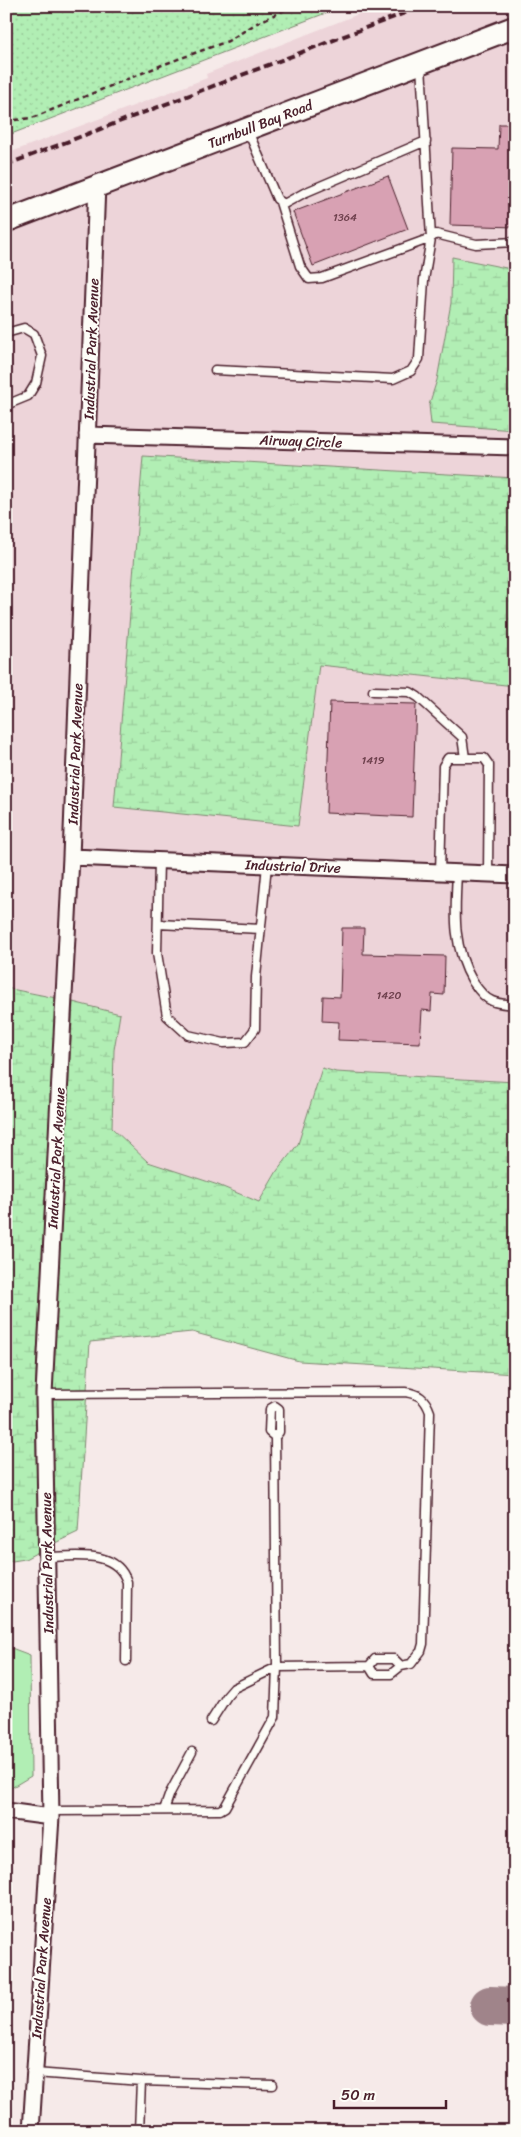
<svg xmlns="http://www.w3.org/2000/svg" width="521" height="2137" viewBox="0 0 521 2137" font-family="Sriracha,sans-serif">
	<style>
		.built { fill: #edd4d9 }
		.grass { fill: url(#grass-dots); stroke: #7e8670 }
		.wetland { fill: url(#wetland-marsh); stroke: #7e8670 }
		.park { fill: #b1eeb4; stroke: #7e8670 }
		.lines { fill: none; stroke-linecap: round; stroke-linejoin: round }
		.taxiway { stroke: #a0848a; stroke-width: 40 }
		.building { fill: #d8a1b3; stroke: #4a1f2b }
		.lane-casing { stroke: #4a1f2b; stroke-width: 11 }
		.street-casing { stroke: #4a1f2b; stroke-width: 19 }
		.secondary-casing { stroke: #4a1f2b; stroke-width: 25 }
		.path { stroke: #4a1f2b; stroke-width: 2.5; stroke-dasharray: 5 4; stroke-linecap: butt }
		.lane { stroke: #fdfcf7; stroke-width: 8 }
		.street { stroke: #fdfcf7; stroke-width: 15 }
		.secondary { stroke: #fdfcf7; stroke-width: 21 }
		.rail { stroke: #4a1f2b; stroke-width: 4; stroke-dasharray: 8 4; stroke-linecap: butt }
		.labels { text-anchor: middle; stroke-width: 4; stroke-linejoin: round; paint-order: stroke }
		.number-label { font-size: 11px; fill: #6e404d }
		.street-label { font-size: 14px; fill: #4a1f2b; stroke: #fdfcf7 }
	</style>
	<defs>
		<pattern id="grass-dots" width="8" height="8" patternUnits="userSpaceOnUse" patternTransform="scale(1.25)"><rect width="8" height="8" fill="#b1eeb4"/><path d="M2 2h.1M6 6h.1" fill="none" stroke="#9acc9b" stroke-width="1.8" stroke-linecap="round"/></pattern>
		<pattern id="wetland-marsh" width="20" height="14" patternUnits="userSpaceOnUse" patternTransform="scale(1.25)"><rect width="20" height="14" fill="#b1eeb4"/><path d="M1 5h8M5 5V1M11 12h8M15 12V8" fill="none" stroke="#9acc9b"/></pattern>
	</defs>
	<rect width="100%" height="100%" fill="#f6eae9"/>
	<filter id="ink" filterUnits="userSpaceOnUse"><feTurbulence type="fractalNoise" baseFrequency=".02" numOctaves="2"/><feDisplacementMap in="SourceGraphic" scale="10" xChannelSelector="R" yChannelSelector="G"/><feConvolveMatrix kernelMatrix="1 2 1 2 8 2 1 2 1" color-interpolation-filters="sRGB"/></filter>
	<g filter="url(#ink)">
		<path class="built" d="M 379,6 L 515,6 L 515,19 L 95,177 L 89,177 L 88,180 L 6,212 L 6,154 L 207,78 L 206,74 Z
			M 515,36 L 515,267 L 511,269 L 452,257 L 451,303 L 437,380 L 429,405 L 486,428 L 515,430 L 515,439 L 96,428 L 105,191 Z
			M 88,198 L 63,848 L 56,998 L 6,988 L 6,230 Z
			M 95,443 L 515,455 L 515,478 L 143,456 L 114,806 L 298,826 L 319,665 L 515,686 L 515,867 L 80,849 Z
			M 79,865 L 515,883 L 515,1082 L 336,1072 L 322,1068 L 298,1144 L 277,1171 L 259,1202 L 218,1185 L 148,1162 L 112,1128 L 114,1050 L 120,1014 L 73,1002 Z"/>
		<path class="grass" d="M 6,6 L 344,6 L 6,136 Z"/>
		<path class="wetland" d="M 452,257 L 511,269 L 515,267 L 515,430 L 431,424 L 429,405 L 437,380 L 451,303 Z
			M 143,456 L 515,478 L 515,686 L 319,665 L 298,826 L 114,807 Z
			M 6,988 L 56,998 L 35,1392 L 38,1552 L 25,1559 L 6,1562 Z
			M 73,1002 L 120,1014 L 114,1050 L 112,1128 L 148,1162 L 218,1185 L 259,1202 L 277,1171 L 298,1144 L 322,1068 L 336,1072 L 515,1082 L 515,1374 L 299,1361 L 192,1332 L 90,1342 L 78,1532 L 55,1543 L 52,1395 Z"/>
		<path class="park" d="M 6,1646 L 30,1655 L 31,1776 L 6,1791 Z"/>
		<g class="lines">
			<path class="taxiway" d="M 490,2006 L 515,2007"/>
		</g>
		<path class="building" d="M 499,124 L 515,124 L 515,227 L 450,225 L 452,148 L 498,149 Z
			M 388,176 L 408,229 L 313,266 L 293,212 Z
			M 330,702 L 416,704 L 412,817 L 326,813 Z
			M 342,928 L 364,928 L 363,954 L 445,956 L 444,995 L 432,994 L 431,1011 L 422,1010 L 420,1043 L 338,1040 L 339,1022 L 322,1021 L 323,996 L 340,997 Z"/>
		<g class="lines">
			<g class="lane-casing">
				<path id="lane" d="M 248,131 L 277,199 L 284,204 L 304,193 L 426,141
					M 280,202 L 300,266 L 309,279 L 322,278 L 431,238 L 421,65
					M 6,333 L 24,328 L 34,334 L 42,356 L 36,383 L 28,396 L 6,405
					M 215,370 L 393,379 L 411,371 L 419,359 L 424,280 L 431,238 L 436,234 L 476,244 L 515,242
					M 373,691 L 410,692 L 418,697 L 462,737 L 465,758
					M 159,860 L 157,953 L 167,1016 L 188,1035 L 224,1043 L 245,1042 L 255,1029 L 256,977 L 267,865
					M 440,872 L 443,766 L 448,758 L 484,758 L 489,765 L 488,873
					M 457,873 C 455,913 452,946 473,982 C 477,988 484,998 492,1001 C 498,1004 508,1004 515,1005
					M 158,924 L 261,929
					M 44,1394 L 405,1392 C 419,1394 425,1398 430,1412 L 423,1644 L 421,1651 L 411,1664 L 401,1666 L 394,1659 L 375,1659 L 369,1666 L 374,1674 L 391,1674 L 401,1666
					M 46,1557 C 74,1557 116,1548 127,1582 L 126,1661
					M 211,1721 L 227,1696 L 234,1688 L 277,1667 L 369,1666
					M 164,1810 L 170,1793 L 192,1752
					M 51,1811 L 220,1810 L 225,1807 L 275,1717 L 277,1667 L 275,1437 L 279,1432 L 279,1409 L 275,1406 L 270,1409 L 269,1432 L 275,1437
					M 35,2073 L 141,2081 L 139,2131
					M 141,2081 L 273,2085"/>
			</g>
			<g class="street-casing">
				<path id="street" d="M 87,435 L 515,447
					M 71,857 L 515,875
					M 6,1811 L 51,1817
					M 31,2131 L 51,1817 L 44,1394 L 71,857 L 97,185"/>
			</g>
			<g class="secondary-casing">
				<path id="secondary" d="M 6,221 L 515,27"/>
			</g>
			<path class="path" d="M 6,121 L 32,118 L 162,65 L 228,41 L 257,23 L 293,6"/>
			<use href="#lane" class="lane"/>
			<use href="#street" class="street"/>
			<use href="#secondary" class="secondary"/>
			<path class="rail" d="M 6,165 L 423,6"/>
		</g>
	</g>
	<g class="labels">
		<g class="number-label">
			<text x="345" y="221">1364</text>
			<text x="373" y="764">1419</text>
			<text x="389" y="999">1420</text>
		</g>
		<g class="street-label">
			<text transform="translate(260 124) rotate(-21)" y="5">Turnbull Bay Road</text>
			<text transform="translate(91 349) rotate(-88)" y="5">Industrial Park Avenue</text>
			<text transform="translate(301 441) rotate(2)" y="5">Airway Circle</text>
			<text transform="translate(75 754) rotate(-88)" y="5">Industrial Park Avenue</text>
			<text transform="translate(293 866) rotate(2)" y="5">Industrial Drive</text>
			<text transform="translate(56 1158) rotate(-87)" y="5">Industrial Park Avenue</text>
			<text transform="translate(47 1563) rotate(-91)" y="5">Industrial Park Avenue</text>
			<text transform="translate(41 1968) rotate(-86)" y="5">Industrial Park Avenue</text>
		</g>
	</g>
	<rect width="521" height="2137" fill="none" stroke="#fdfcf7" stroke-width="25"/>
	<rect x="12" y="12" width="496" height="2112" fill="none" stroke="#4a1f2b" stroke-width="2" filter="url(#ink)"/>
	<path d="M334 2100v8h112v-8" fill="none" stroke="#4a1f2b" stroke-width="2.5"/>
	<text x="341" y="2100" font-size="15" fill="#4a1f2b" stroke="#fdfcf7" stroke-width="4" paint-order="stroke">50 m</text>
</svg>
